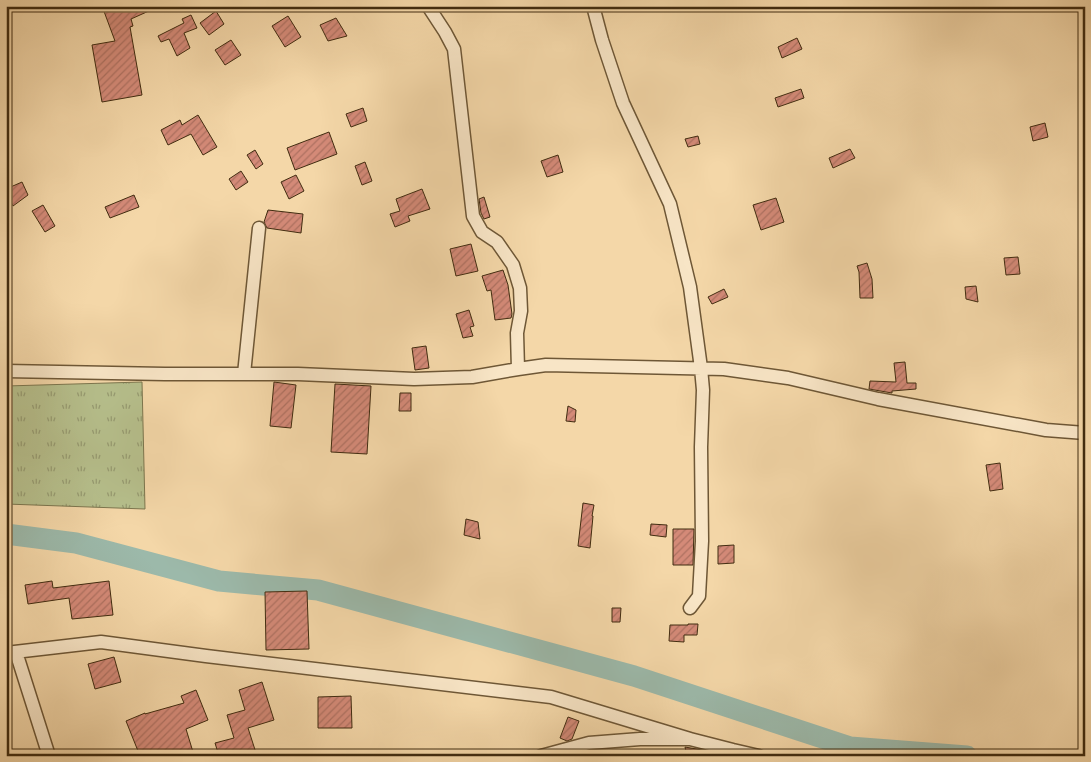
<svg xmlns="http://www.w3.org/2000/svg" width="1091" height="762" viewBox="0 0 1091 762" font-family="Alegreya,serif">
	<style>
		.park { fill: url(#park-tufts); stroke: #7c764e }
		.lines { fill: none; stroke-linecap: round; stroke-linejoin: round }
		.river { stroke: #9cb9aa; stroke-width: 21 }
		.building { fill: url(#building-hatch); stroke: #412c10 }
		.street-casing { stroke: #6e5736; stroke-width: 15 }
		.street { stroke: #f8e5c6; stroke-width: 12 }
	</style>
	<defs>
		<pattern id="park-tufts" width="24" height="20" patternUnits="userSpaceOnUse" patternTransform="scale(1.25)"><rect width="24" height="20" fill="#b6bf8c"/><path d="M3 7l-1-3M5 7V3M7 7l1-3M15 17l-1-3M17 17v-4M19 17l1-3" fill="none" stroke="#969b71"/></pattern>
		<pattern id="building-hatch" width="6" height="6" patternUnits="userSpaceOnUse" patternTransform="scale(1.25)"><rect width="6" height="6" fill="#d48a78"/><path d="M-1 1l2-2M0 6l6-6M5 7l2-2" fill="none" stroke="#ae7161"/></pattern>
	</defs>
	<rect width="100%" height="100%" fill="#f4d7a8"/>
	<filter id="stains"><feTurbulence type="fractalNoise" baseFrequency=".004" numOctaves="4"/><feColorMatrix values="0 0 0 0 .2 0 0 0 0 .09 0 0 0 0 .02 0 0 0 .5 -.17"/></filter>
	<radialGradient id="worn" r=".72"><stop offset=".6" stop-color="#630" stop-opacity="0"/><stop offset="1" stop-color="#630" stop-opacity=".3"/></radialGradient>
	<path class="park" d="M 142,382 L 145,509 L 6,504 L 6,386 Z"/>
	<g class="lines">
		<path class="river" d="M 6,534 L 76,543 L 219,581 L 318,590 L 634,676 L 850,747 L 967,756"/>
	</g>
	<path class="building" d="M 102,6 L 160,6 L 131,19 L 133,26 L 130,27 L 142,95 L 102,102 L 92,45 L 115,41 Z
		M 216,11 L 224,24 L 209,35 L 200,23 Z
		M 191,15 L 197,28 L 184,33 L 190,48 L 177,56 L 169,39 L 161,42 L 158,36 L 184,23 L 182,19 Z
		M 288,16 L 301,37 L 285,47 L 272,26 Z
		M 336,18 L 347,36 L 328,41 L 320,25 Z
		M 797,38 L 802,49 L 782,58 L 778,47 Z
		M 231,40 L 241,55 L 225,65 L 215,50 Z
		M 801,89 L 804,98 L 778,107 L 775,98 Z
		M 363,108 L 367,121 L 351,127 L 346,114 Z
		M 198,115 L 217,147 L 203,155 L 191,134 L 168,145 L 161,130 L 180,120 L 182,125 Z
		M 1045,123 L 1048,137 L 1033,141 L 1030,127 Z
		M 329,132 L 337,154 L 295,170 L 287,148 Z
		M 698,136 L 700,144 L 688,147 L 685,139 Z
		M 850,149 L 855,158 L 833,168 L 829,158 Z
		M 255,150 L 263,164 L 256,169 L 247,155 Z
		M 558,155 L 563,172 L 547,177 L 541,161 Z
		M 365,162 L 372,181 L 362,185 L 355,166 Z
		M 241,171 L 248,182 L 236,190 L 229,179 Z
		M 296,175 L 304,191 L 289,199 L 281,182 Z
		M 22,182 L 28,195 L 13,206 L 6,193 L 6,189 Z
		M 422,189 L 430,209 L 408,216 L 410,221 L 395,227 L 390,214 L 400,211 L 396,199 Z
		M 134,195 L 139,207 L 110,218 L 105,207 Z
		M 484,197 L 490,217 L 484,219 L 481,213 L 479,199 Z
		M 776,198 L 784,222 L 761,230 L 753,205 Z
		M 43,205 L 55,226 L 45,232 L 32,211 Z
		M 268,210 L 303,214 L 301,233 L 267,228 L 264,222 Z
		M 471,244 L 478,271 L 456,276 L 450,249 Z
		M 1018,257 L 1020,274 L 1006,275 L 1004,258 Z
		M 867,263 L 872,279 L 873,298 L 860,298 L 859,272 L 857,266 Z
		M 503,270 L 508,285 L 512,314 L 511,318 L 495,320 L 491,290 L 487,291 L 482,276 Z
		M 976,286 L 978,302 L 966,299 L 965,287 Z
		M 724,289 L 728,297 L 712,304 L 708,297 Z
		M 469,310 L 474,326 L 470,327 L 473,336 L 463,338 L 456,314 Z
		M 426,346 L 429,368 L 415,370 L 412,348 Z
		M 905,362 L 907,383 L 916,383 L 916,389 L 892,391 L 892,393 L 869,389 L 870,381 L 896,382 L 894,363 Z
		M 274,382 L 296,385 L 291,428 L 270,426 Z
		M 335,384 L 371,386 L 367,454 L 331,452 Z
		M 400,393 L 411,393 L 411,411 L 399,411 Z
		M 568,406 L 576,410 L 575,422 L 566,421 Z
		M 1000,463 L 1003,489 L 990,491 L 986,465 Z
		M 583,503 L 594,505 L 592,516 L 593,516 L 590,548 L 578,546 Z
		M 466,519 L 478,522 L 480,539 L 464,535 Z
		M 651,524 L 667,525 L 666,537 L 650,535 Z
		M 673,529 L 694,529 L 693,565 L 673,565 Z
		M 734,545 L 734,563 L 718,564 L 718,546 Z
		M 52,581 L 53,588 L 109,581 L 113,615 L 72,619 L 69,598 L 28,604 L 25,585 Z
		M 307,591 L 309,649 L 266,650 L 265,592 Z
		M 612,608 L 621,608 L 620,622 L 612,622 Z
		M 688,624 L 698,624 L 697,635 L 684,635 L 684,642 L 669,641 L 670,625 L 688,625 Z
		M 114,657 L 121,682 L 95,689 L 88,664 Z
		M 262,682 L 274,720 L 248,728 L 257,756 L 219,756 L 215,743 L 234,738 L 227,715 L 245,710 L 239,690 Z
		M 196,690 L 208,720 L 186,729 L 193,752 L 182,756 L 140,756 L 126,721 L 145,713 L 145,714 L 184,703 L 181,696 Z
		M 351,696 L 352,728 L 318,728 L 318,697 Z
		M 568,717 L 579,721 L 572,739 L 567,741 L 560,738 Z
		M 685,747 L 702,750 L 714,756 L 687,756 Z"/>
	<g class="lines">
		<g class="street-casing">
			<path id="street" d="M 428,6 L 445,32 L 454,49 L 473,216 L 482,232 L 497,242 L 513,265 L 520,288 L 521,311 L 517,333 L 518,369
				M 593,6 L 602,40 L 623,103 L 670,204 L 690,287 L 701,368 L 703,390 L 701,447 L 702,541 L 699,596 L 690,608
				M 6,371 L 165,374 L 298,374 L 414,379 L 472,377 L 518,369 L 546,365 L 724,369 L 788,378 L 878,399 L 1046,430 L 1085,433
				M 244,374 L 259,228
				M 16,652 L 49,756
				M 6,653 L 101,642 L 206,656 L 551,697 L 690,739
				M 541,756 L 589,743 L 640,739 L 690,739 L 733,750 L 759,756"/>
		</g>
		<use href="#street" class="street"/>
	</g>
	<rect width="1091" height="762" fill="none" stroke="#f4d7a8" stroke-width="25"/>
	<rect x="8" y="8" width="1076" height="747" fill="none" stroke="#412c10" stroke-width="2.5"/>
	<rect x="12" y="12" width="1066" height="737" fill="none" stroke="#412c10"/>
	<rect width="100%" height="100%" filter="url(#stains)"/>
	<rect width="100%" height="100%" fill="url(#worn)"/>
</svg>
